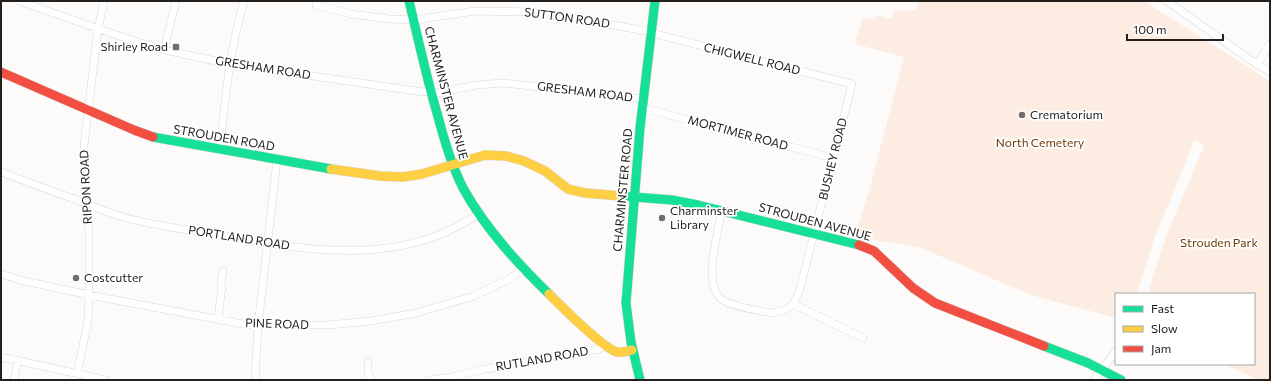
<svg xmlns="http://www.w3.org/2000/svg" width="1271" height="381" viewBox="0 0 1271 381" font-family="Commissioner,sans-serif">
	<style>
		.green { fill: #fcece1 }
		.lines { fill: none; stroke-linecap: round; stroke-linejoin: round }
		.street-casing { stroke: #dad8d5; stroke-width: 8 }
		.fast-casing { stroke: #dad8d5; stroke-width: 10 }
		.slow-casing { stroke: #dad8d5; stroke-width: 10 }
		.jam-casing { stroke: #dad8d5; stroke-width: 10 }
		.street { stroke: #fffefe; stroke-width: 7 }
		.fast { stroke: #16e098; stroke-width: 9 }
		.slow { stroke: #ffcf43; stroke-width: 9 }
		.jam { stroke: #f24e42; stroke-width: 9 }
		.poi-dot { fill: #706d6a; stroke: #fff; stroke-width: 1.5 }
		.labels { text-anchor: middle; stroke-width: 3.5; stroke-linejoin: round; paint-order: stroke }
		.street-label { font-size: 12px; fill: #24201d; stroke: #fff }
		.poi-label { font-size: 12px; fill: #24201d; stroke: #fff; text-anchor: start }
		.park-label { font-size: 12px; fill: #6e3901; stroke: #fff }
	</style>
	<rect width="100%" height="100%" fill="#fcfbfa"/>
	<path class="green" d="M 918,1 L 1144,1 L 1270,81 L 1270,380 L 1257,379 L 1224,364 L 1254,364 L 1254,294 L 1150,294 L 1150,286 L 1167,234 L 1204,146 L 1194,139 L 1185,164 L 1154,239 L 1137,294 L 1116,294 L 1116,318 L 1031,295 L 919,247 L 855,237 L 869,191 L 904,57 L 855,44 L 863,17 L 875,20 L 877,15 L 892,19 L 893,11 L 916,10 Z"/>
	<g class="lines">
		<g class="street-casing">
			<path id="street" d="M 19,1 L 122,37 L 164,50 L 230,64 L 423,92 L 431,91
				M 1167,1 L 1249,59 L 1270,72
				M 316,5 L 351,14 L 391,19 L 414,20 L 475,11 L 531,12 L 575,18 L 651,32
				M 651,33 L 852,84 L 800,289 C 795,304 789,311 772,313 C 760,311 727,306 719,297 C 704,281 718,230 722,210
				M 164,50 L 176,1
				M 1257,65 L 1270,44
				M 432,94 L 476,85 L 503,83 L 644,99
				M 643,108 L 833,158
				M 220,149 C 225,99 230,49 244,1
				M 1,172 C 27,182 54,192 80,201 C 94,207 109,213 123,217 C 155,226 188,230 221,235 C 292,248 369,262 439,235 C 453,229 466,222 479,214
				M 1,274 L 20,280 L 89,295 L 248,325 L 328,325 L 371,321 L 416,313 L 474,296 L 509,279 L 524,269
				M 793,304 L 863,338
				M 218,319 L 222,286 L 221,281 L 223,271
				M 1,357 L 106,380
				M 368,362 L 368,373 L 371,380
				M 77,374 L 88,321 L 89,295 L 89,231 L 85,203 L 84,145 L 98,29 L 104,1
				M 14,380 L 18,360
				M 255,380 L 258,326 L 277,160
				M 429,380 L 453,377 L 480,370 L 599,349 L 606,345
				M 1094,380 L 1116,351"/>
		</g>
		<g class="fast-casing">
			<path id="fast" d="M 409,1 C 418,38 426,76 437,113 C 444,139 451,164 463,188 C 485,228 516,262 549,294
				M 153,137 L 331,169
				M 622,196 L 672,200 L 698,205 L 859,245
				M 1044,346 L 1088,363 L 1121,380
				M 640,380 L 631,342 L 626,303 L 640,128 L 655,1"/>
		</g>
		<g class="slow-casing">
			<path id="slow" d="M 331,169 L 380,176 L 403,177 L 422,174 L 485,155 L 506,156 L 524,161 L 545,171 L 568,189 L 585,193 L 622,196
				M 549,294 C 561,306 603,348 617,352 C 621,353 627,351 632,350"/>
		</g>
		<g class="jam-casing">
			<path id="jam" d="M 1,72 L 134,130 L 153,137
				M 859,245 L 874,251 L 913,288 L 935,303 L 1044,346"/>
		</g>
		<use href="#street" class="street"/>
		<use href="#fast" class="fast"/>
		<use href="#slow" class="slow"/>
		<use href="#jam" class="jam"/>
	</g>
	<g class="poi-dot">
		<rect x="172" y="43" width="8" height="8" rx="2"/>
		<circle cx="1022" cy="115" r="4"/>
		<circle cx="662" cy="218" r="4"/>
		<circle cx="76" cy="278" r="4"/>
	</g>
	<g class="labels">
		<g class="street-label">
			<text transform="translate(567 18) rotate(8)" y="4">SUTTON ROAD</text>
			<text transform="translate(752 59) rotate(14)" y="4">CHIGWELL ROAD</text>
			<text transform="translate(263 68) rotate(9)" y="4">GRESHAM ROAD</text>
			<text transform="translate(585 92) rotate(7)" y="4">GRESHAM ROAD</text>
			<text transform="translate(446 93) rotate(75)" y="4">CHARMINSTER AVENUE</text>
			<text transform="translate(738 133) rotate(15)" y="4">MORTIMER ROAD</text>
			<text transform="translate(224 138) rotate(10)" y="4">STROUDEN ROAD</text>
			<text transform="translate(833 159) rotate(-76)" y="4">BUSHEY ROAD</text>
			<text transform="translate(86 187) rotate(-93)" y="4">RIPON ROAD</text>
			<text transform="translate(623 190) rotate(-85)" y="4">CHARMINSTER ROAD</text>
			<text transform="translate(815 222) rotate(15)" y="4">STROUDEN AVENUE</text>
			<text transform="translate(239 238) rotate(9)" y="4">PORTLAND ROAD</text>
			<text transform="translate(277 324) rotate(2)" y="4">PINE ROAD</text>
			<text transform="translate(542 359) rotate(-10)" y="4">RUTLAND ROAD</text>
		</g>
		<g class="poi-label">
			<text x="168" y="51" text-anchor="end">Shirley Road</text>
			<text x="1030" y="119">Crematorium</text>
			<text x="670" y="215">Charminster<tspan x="670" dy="14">Library</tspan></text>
			<text x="84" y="282">Costcutter</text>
		</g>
		<g class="park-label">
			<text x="1040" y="147">North Cemetery</text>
			<text x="1219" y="247">Strouden Park</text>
		</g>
	</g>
	<rect width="1271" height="381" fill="none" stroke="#24201d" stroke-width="4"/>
	<rect x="1115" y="293" width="140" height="72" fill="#ffffff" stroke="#a7a6a5"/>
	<rect x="1123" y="306" width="20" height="6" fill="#16e098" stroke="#a7a6a5"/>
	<text x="1151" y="313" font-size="12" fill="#24201d">Fast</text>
	<rect x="1123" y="326" width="20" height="6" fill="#ffcf43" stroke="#a7a6a5"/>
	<text x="1151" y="333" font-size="12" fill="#24201d">Slow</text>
	<rect x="1123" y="346" width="20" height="6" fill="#f24e42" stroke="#a7a6a5"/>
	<text x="1151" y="353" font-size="12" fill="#24201d">Jam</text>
	<path d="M1127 34v6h96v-6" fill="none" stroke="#24201d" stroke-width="2"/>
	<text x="1133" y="34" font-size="12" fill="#24201d" stroke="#ffffff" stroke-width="3" paint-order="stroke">100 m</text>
</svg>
